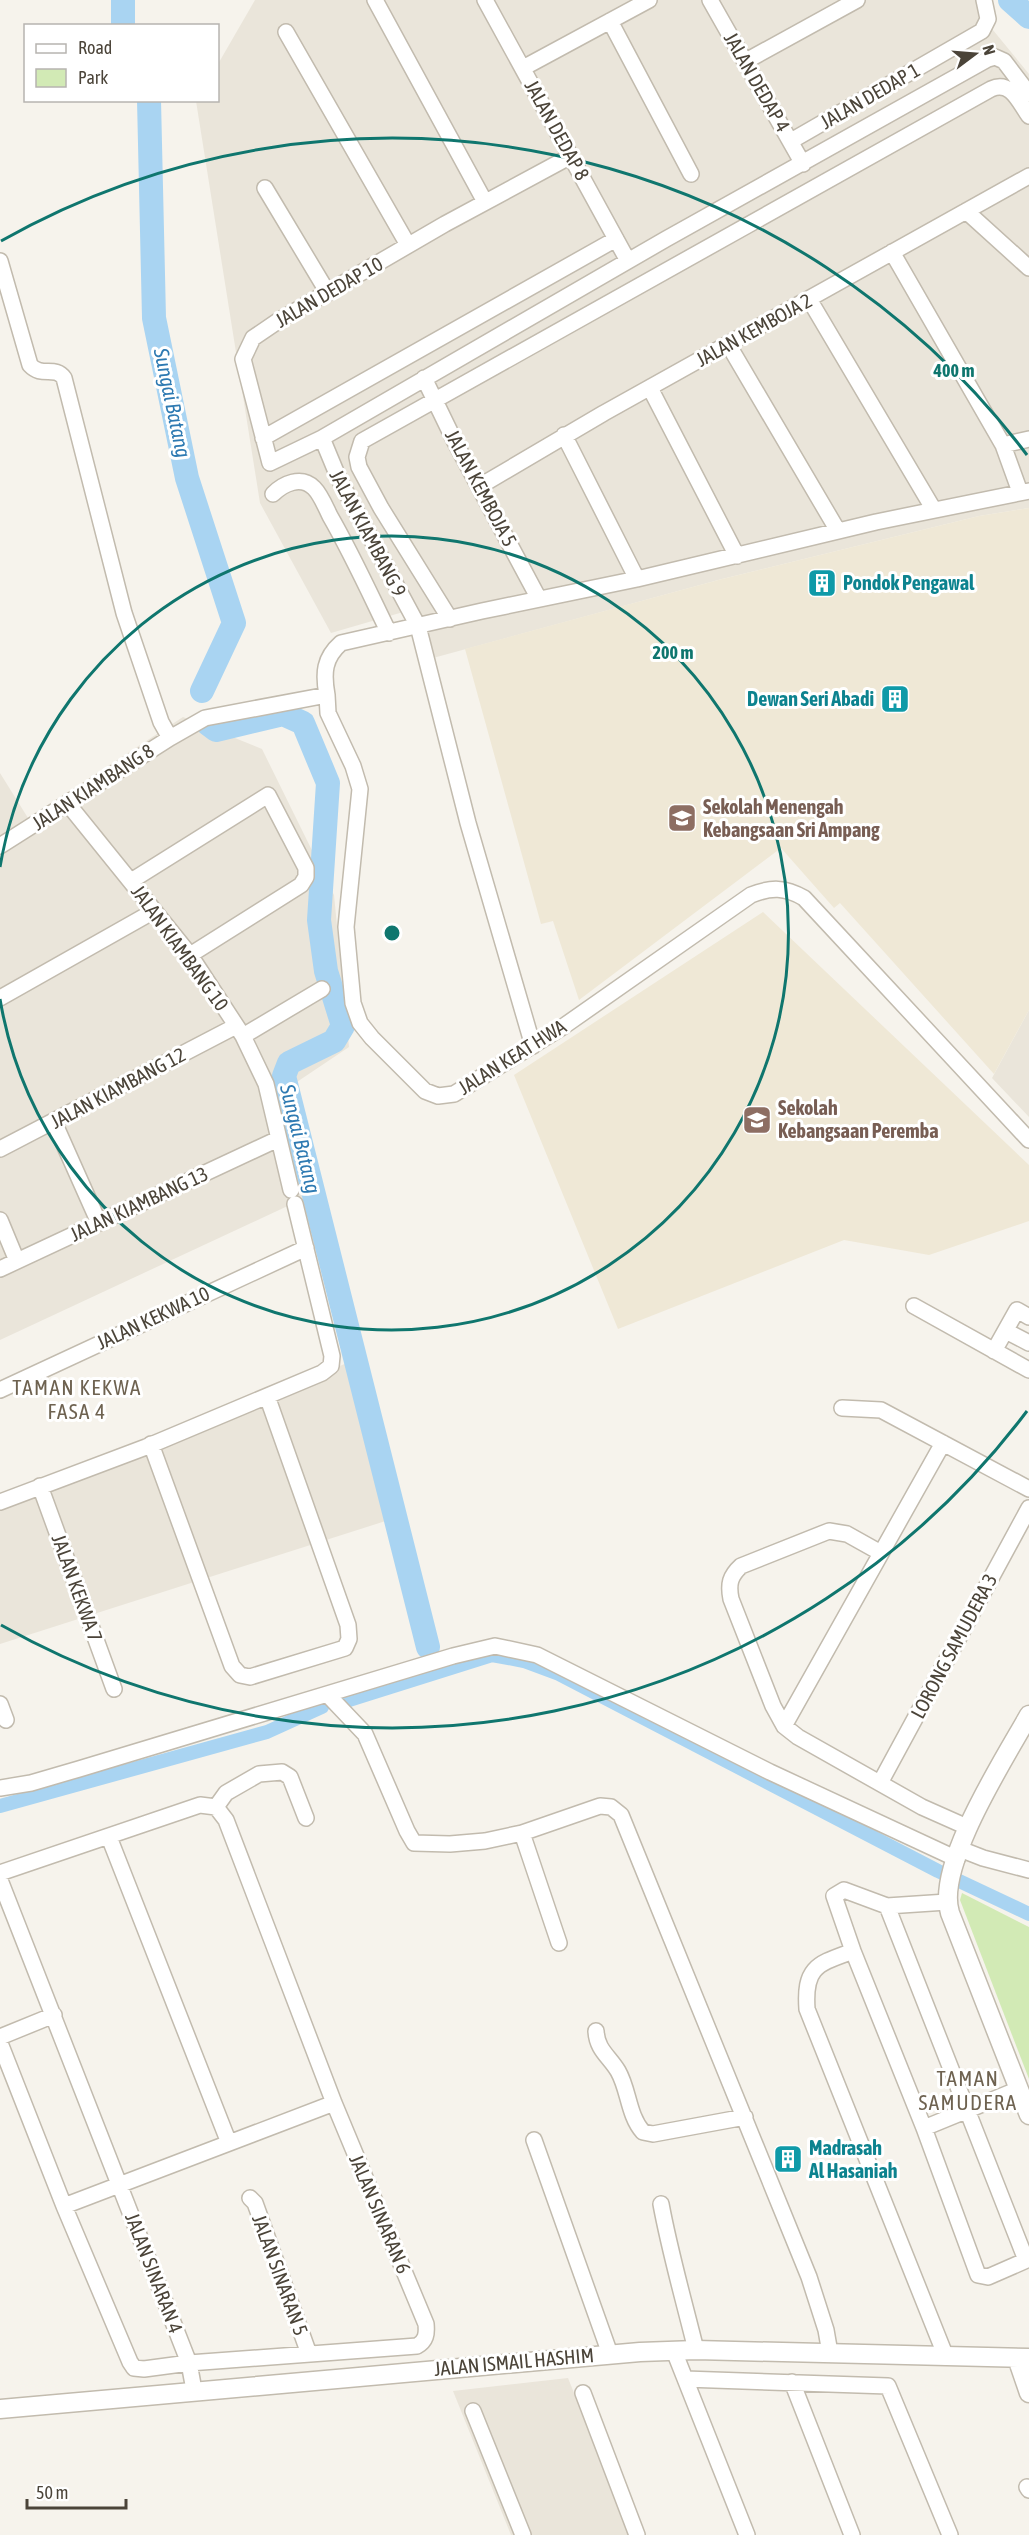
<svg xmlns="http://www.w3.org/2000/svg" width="1029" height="2535" viewBox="0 0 1029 2535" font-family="'Asap Condensed',sans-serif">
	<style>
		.residential { fill: #eae5da }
		.education { fill: #efe8d6 }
		.green { fill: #d2eab5 }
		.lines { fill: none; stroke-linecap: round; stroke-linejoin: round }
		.canal { stroke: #a9d4f2; stroke-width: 14 }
		.river { stroke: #a9d4f2; stroke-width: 24 }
		.minor-casing { stroke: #c2bbae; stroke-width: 18 }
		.tertiary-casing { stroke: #c2bbae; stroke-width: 21 }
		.minor { stroke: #fff; stroke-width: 15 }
		.tertiary { stroke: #fff; stroke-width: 18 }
		.ring { fill: none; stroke: #0f766e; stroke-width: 3 }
		.labels { text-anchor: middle; stroke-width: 6; stroke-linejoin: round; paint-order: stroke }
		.street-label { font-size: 20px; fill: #4b4439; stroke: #fff }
		.culture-label { font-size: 20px; font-weight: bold; fill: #0d838f; stroke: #fff; text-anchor: start }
		.education-label { font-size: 20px; font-weight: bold; fill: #785e54; stroke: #fff; text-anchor: start }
		.water-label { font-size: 21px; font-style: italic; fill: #2e7ab2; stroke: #fff }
		.neighbourhood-label { font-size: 21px; letter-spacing: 1.5px; fill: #6e6250; stroke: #fff }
		.centre { fill: #0f766e; stroke: #fff; stroke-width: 3 }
		.ring-label { font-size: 18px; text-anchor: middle; font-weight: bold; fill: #0f766e; stroke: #fff; stroke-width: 6; stroke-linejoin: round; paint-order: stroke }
	</style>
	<rect width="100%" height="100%" fill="#f6f3ec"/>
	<path class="residential" d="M 255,0 L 980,0 L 988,24 L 1029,74 L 1029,508 L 979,516 L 722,579 L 433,658 L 417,608 L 331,633 L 260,503 L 196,101 L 218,100 L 218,64 Z
		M 183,717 L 262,749 L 334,895 L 349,1047 L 279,1094 L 309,1196 L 0,1340 L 0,773 L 28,818 Z
		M 1029,1010 L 1029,1117 L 992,1078 Z
		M 352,1361 L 395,1518 L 0,1644 L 0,1505 Z
		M 568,2378 L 631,2535 L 511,2535 L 453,2391 Z"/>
	<path class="education" d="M 1029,508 L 1029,1010 L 994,1074 L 840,903 L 834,908 L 781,848 L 579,1000 L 553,921 L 541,924 L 465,649 L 722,579 L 979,516 Z
		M 763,912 L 1029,1165 L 1029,1221 L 929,1255 L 844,1240 L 618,1329 L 514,1075 Z"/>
	<path class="green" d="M 962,1893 L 1029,1927 L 1029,2079 L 960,1900 Z"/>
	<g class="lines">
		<path class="canal" d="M 349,1700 L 492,1655 L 524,1661 L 559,1674 L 938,1871 L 1029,1914
			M 0,1806 L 267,1732 L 322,1707"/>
		<path class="river" d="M 1010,0 L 1029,17
			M 123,26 L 123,0
			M 149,100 L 154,318 L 187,478 L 234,623 L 202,691
			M 208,724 L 216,730 L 283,714 L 303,723 L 328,783 L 319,920 L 326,971 L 343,1026 L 334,1041 L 289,1063 L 284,1076 L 428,1647"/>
		<g class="minor-casing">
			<path id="minor" d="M 375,0 L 485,202
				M 485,0 L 628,261
				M 710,0 L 803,164
				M 610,21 L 691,174
				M 286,32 L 408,245
				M 746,61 L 857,0
				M 523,68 L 649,0
				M 791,141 L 982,31 L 988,19 L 984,0
				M 571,156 L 445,224 L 278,321 L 253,338 L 243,359 L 270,463 L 322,438 L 666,239 L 988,59 L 995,57 L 1004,61 L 1029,94
				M 265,188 L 328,293
				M 966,211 L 1029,268
				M 892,252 L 1003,445 L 1020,492
				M 0,261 L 30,365 C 42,378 55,365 64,378 L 124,613 L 161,722 L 170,738
				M 809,299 L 934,510
				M 728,344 L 838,531
				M 424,378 L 455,442 L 539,599
				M 650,388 L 737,556
				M 564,435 L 637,579
				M 263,438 L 616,239
				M 322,438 L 339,479 L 418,626 L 468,823 L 533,1046
				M 1003,445 L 1029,439
				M 480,486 L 604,413 L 1029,176
				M 273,494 C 283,484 301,475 314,488 C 321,495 326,508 330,516 C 352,554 370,594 389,633
				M 450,619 L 381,508 L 359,467 L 357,457 L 362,441 L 991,89 C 1011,80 1019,102 1029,116
				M 327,695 C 323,673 324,658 341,643 L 482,611 L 637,579 L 876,522 L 1029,491
				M 68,804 L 190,955 L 243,1036 L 266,1084 L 291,1190
				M 0,846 L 170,738 L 205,718 L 327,695 L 328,713 L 353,766 L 360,789 L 346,927 L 353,1003 L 360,1023 L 372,1038 L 425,1091 L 438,1096 L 454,1094 L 564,1026 L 751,895 C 771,887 785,887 804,898 L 1029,1140
				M 131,881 L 268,795 L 306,868 L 306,877 L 301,885 L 190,955
				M 0,998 L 154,911
				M 243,1036 L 322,989
				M 54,1122 L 99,1223
				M 0,1149 L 236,1026
				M 0,1220 L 17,1261
				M 0,1269 L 278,1139
				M 914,1306 L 1029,1370
				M 1006,1331 L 1029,1343
				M 994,1351 L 1017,1310 L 1029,1317
				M 0,1390 L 306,1248
				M 842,1408 L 881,1410 L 1029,1489
				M 151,1444 L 232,1666 L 240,1675 L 250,1677 L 345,1648 L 349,1639 L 348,1625 L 267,1396
				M 40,1486 L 114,1689
				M 0,1502 L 146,1447 L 322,1373 L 331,1366 L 332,1356 L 295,1204
				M 881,1553 L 847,1534 L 829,1531 L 741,1566 C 730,1576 728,1584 731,1599 L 773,1706 L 784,1726 L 798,1737 L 922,1807 L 967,1827
				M 328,1695 L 365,1734 L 407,1831 L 414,1843 L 450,1844 L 485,1841 L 522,1833 L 600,1806 L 611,1807 L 621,1815 L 809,2277 L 826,2330 L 830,2353
				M 0,1704 L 6,1720
				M 784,1726 L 943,1443
				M 880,1783 L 1029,1508
				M 0,1788 L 31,1783 L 79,1769 L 453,1656 L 495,1646 L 537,1655 L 770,1772 L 957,1859
				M 216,1807 L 226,1793 L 259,1774 L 282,1772 L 290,1777 L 306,1818
				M 522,1833 L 559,1943
				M 109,1837 L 229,2143
				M 960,1849 L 983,1858 L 1029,1870
				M 0,1873 L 200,1805 L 216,1807 L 226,1820 L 334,2103 L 426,2324 C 427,2334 426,2341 417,2346 L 189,2363 L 144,2369 L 134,2368 L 130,2362 L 64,2206 L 0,2043
				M 0,1880 L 189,2363 L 194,2390
				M 947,1902 L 887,1906 L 844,1890 L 834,1896 L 853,1951 L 924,2128 L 978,2275 L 988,2277 L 1029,2259
				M 887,1906 L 1026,2260
				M 853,1951 C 818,1964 804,1966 807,2009 L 946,2357
				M 596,2031 C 597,2050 609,2056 618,2071 C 629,2090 628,2115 643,2132 L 653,2134 L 745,2117
				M 0,2037 L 54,2015
				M 924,2128 L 1019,2089
				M 534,2140 L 610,2354
				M 250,2198 L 255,2203 L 309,2354
				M 661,2204 C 670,2253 684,2301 696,2350
				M 64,2206 L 334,2103
				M 674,2351 L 747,2535
				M 685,2379 L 888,2386 L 950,2535
				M 792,2382 L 852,2535
				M 583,2393 L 637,2535
				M 473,2411 L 523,2535
				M 1027,2487 L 1029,2490"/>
		</g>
		<g class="tertiary-casing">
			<path id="tertiary" d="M 1029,1715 C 1005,1758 935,1866 950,1913 L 1029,2115
				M 1017,2358 L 1029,2393
				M 0,2409 L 640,2352 L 696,2350 L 1029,2358"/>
		</g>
		<use href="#minor" class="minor"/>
		<use href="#tertiary" class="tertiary"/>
	</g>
	<g class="ring">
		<path d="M0 867A397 397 0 1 1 0 999"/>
		<path d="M1027 1411A795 795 0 0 1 1 1625M1 241A795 795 0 0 1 1027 455"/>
	</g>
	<defs>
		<g id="building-square" transform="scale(1.5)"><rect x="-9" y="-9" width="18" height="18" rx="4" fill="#0f9aa8" stroke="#fff"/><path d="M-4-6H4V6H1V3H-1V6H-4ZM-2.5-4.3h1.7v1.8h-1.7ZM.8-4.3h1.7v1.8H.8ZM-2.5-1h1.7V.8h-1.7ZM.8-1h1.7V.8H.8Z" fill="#fff"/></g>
		<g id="school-square" transform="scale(1.5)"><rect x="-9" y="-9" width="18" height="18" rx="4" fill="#8d6e63" stroke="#fff"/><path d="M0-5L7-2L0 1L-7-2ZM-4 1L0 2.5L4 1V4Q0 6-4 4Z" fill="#fff"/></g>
	</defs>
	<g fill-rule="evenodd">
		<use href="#building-square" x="822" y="583"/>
		<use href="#building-square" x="895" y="699"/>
		<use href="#school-square" x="682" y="818"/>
		<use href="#school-square" x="757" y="1120"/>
		<use href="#building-square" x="788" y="2159"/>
	</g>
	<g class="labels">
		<g class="street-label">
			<text transform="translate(757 82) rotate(60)" y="7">JALAN DEDAP 4</text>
			<text transform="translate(870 96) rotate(-30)" y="7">JALAN DEDAP 1</text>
			<text transform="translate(557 130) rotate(61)" y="7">JALAN DEDAP 8</text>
			<text transform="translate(329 292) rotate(-30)" y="7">JALAN DEDAP 10</text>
			<text transform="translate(754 330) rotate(-29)" y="7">JALAN KEMBOJA 2</text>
			<text transform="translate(481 488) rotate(62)" y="7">JALAN KEMBOJA 5</text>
			<text transform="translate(368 533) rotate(62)" y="7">JALAN KIAMBANG 9</text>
			<text transform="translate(93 787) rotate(-33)" y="7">JALAN KIAMBANG 8</text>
			<text transform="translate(180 948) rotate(54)" y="7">JALAN KIAMBANG 10</text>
			<text transform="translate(512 1057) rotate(-32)" y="7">JALAN KEAT HWA</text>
			<text transform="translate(118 1088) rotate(-28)" y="7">JALAN KIAMBANG 12</text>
			<text transform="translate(139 1204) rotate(-25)" y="7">JALAN KIAMBANG 13</text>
			<text transform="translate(153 1318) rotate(-25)" y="7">JALAN KEKWA 10</text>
			<text transform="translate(77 1588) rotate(70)" y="7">JALAN KEKWA 7</text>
			<text transform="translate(954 1646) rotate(-62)" y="7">LORONG SAMUDERA 3</text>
			<text transform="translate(380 2214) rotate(67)" y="7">JALAN SINARAN 6</text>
			<text transform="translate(154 2273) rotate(69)" y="7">JALAN SINARAN 4</text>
			<text transform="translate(280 2275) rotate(70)" y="7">JALAN SINARAN 5</text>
			<text transform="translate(514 2362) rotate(-5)" y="7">JALAN ISMAIL HASHIM</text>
		</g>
		<g class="culture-label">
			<text x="843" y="590">Pondok Pengawal</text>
			<text x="874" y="706" text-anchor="end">Dewan Seri Abadi</text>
			<text x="809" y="2155">Madrasah<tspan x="809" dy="23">Al Hasaniah</tspan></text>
		</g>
		<g class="education-label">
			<text x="703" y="814">Sekolah Menengah<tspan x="703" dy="23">Kebangsaan Sri Ampang</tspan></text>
			<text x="778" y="1115">Sekolah<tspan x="778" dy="23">Kebangsaan Peremba</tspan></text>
		</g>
		<g class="water-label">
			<text transform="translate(172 403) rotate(78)" y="7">Sungai Batang</text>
			<text transform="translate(300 1139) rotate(76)" y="7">Sungai Batang</text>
		</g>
		<g class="neighbourhood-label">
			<text x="77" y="1395">TAMAN KEKWA<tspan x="77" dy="24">FASA 4</tspan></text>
			<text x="968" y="2086">TAMAN<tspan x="968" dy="24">SAMUDERA</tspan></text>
		</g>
	</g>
	<circle cx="392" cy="933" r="9" class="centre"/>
	<g class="ring-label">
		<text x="954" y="377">400 m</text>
		<text x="673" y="659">200 m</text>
	</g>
	<rect x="24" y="24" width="195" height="78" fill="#ffffff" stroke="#b7b4b0" stroke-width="1.5"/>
	<rect x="36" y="44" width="30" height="9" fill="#ffffff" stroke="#b7b4b0" stroke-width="1.5"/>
	<text x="78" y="54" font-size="18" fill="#4b4439">Road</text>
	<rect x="36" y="69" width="30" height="18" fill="#d2eab5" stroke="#b7b4b0" stroke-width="1.5"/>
	<text x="78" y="84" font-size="18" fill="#4b4439">Park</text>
	<g transform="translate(975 54) rotate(74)" stroke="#ffffff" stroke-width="4.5" paint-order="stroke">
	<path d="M0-4.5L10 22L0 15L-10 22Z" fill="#4b4439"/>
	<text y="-9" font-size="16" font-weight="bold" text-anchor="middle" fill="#4b4439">N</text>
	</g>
	<path d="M27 2499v9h99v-9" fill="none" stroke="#4b4439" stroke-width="3"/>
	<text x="36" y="2499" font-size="18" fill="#4b4439" stroke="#ffffff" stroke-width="4.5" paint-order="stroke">50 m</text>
</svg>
